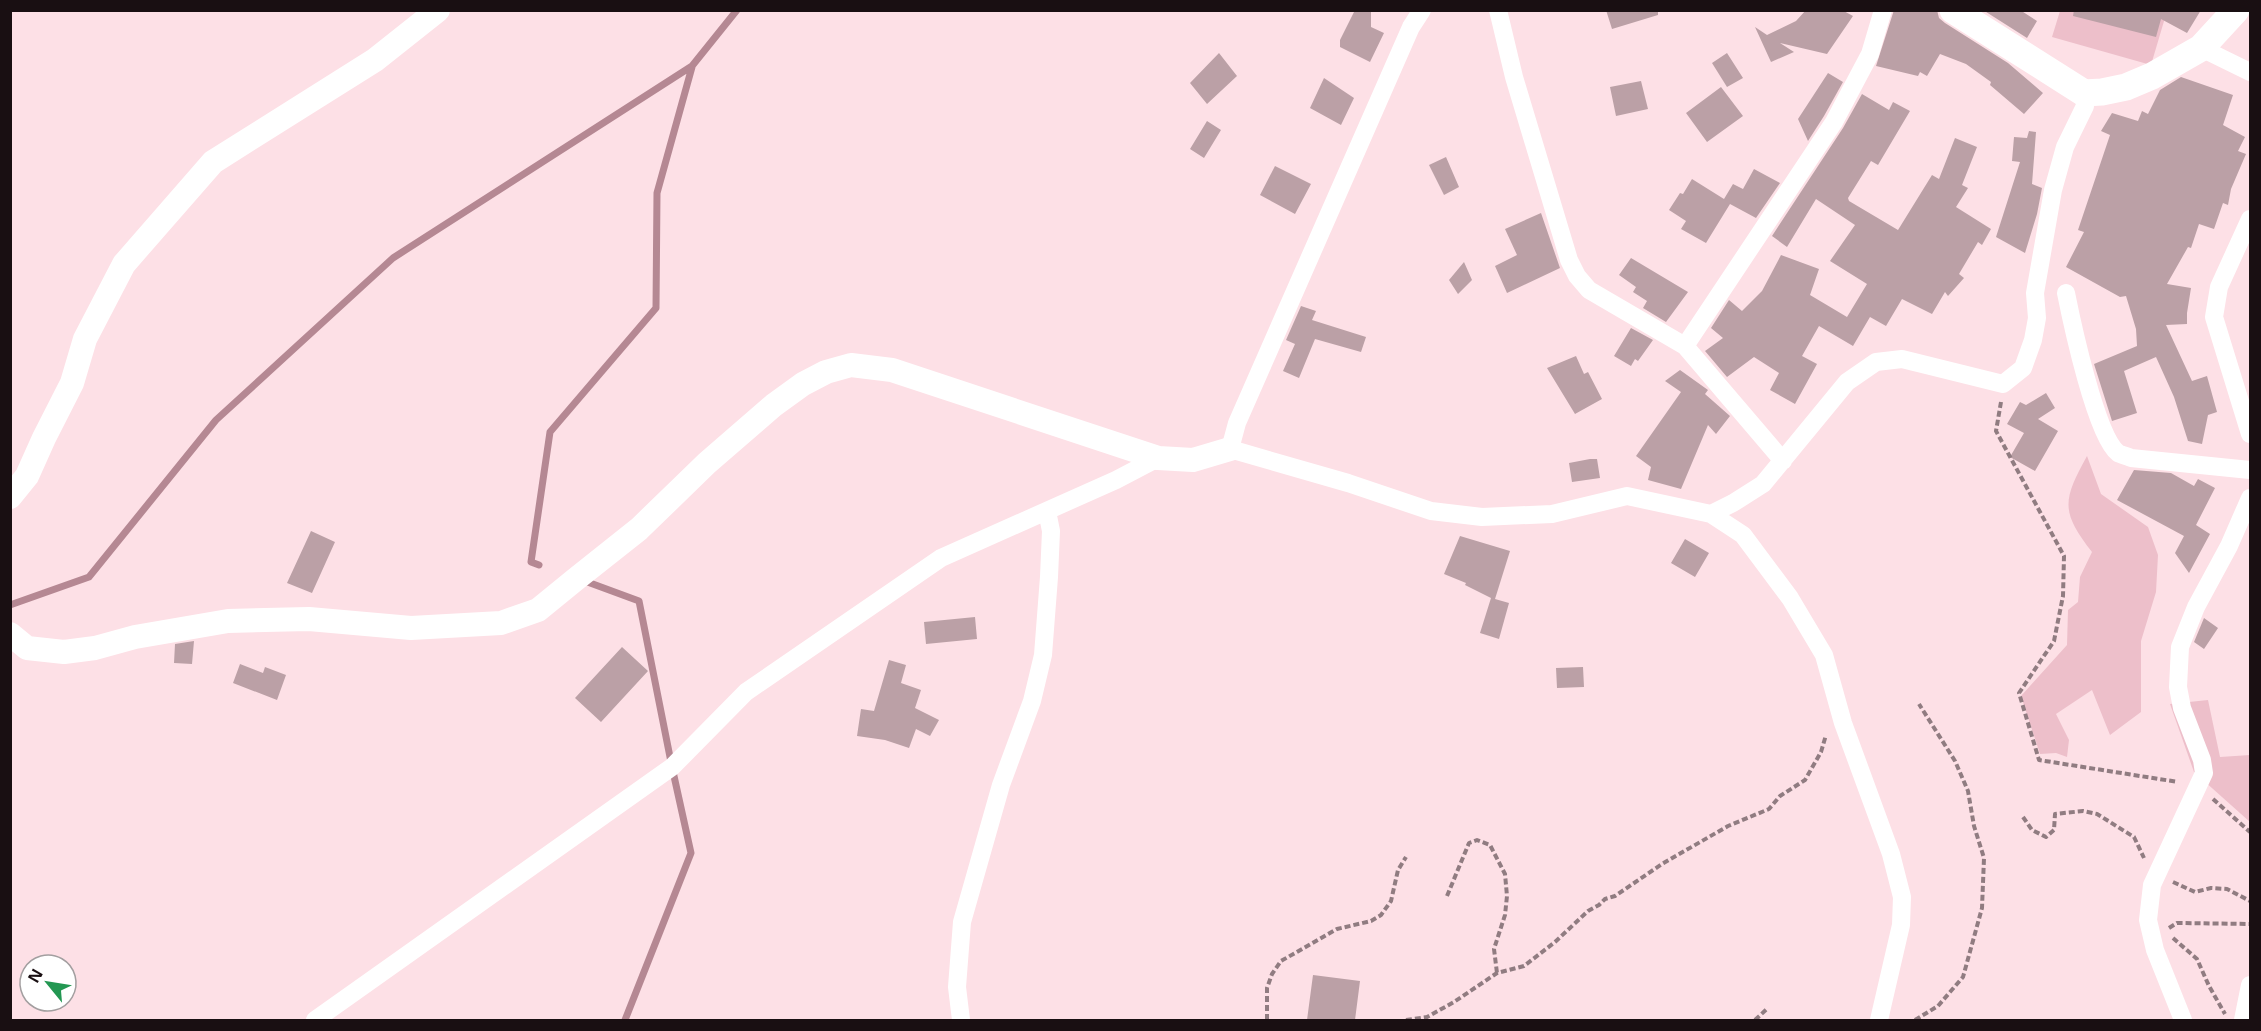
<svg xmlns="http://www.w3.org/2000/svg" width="2261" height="1031" viewBox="0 0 2261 1031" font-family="'Open Sans',sans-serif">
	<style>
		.green { fill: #edbfca }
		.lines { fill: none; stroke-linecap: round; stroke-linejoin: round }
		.stream { stroke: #b58893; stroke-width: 7 }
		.building { fill: #bba0a6 }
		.path { stroke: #907c81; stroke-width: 4; stroke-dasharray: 6 3; stroke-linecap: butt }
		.minor { stroke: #fff; stroke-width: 18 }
		.tertiary { stroke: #fff; stroke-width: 24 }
		.secondary { stroke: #fff; stroke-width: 27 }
	</style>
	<rect width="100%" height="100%" fill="#fde0e6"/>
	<path class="green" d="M 2060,11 L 2167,11 L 2151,65 L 2052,37 Z
		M 2087,456 L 2101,494 L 2148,527 L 2158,555 L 2156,592 L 2141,641 L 2141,712 L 2110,735 L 2092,690 L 2056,714 L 2069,740 L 2067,757 L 2056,753 L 2040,754 L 2021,696 L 2067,645 L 2068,610 L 2078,602 L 2080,577 L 2092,552 C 2060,511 2063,500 2087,456 Z
		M 2208,700 L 2220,757 L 2250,755 L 2250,822 L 2194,772 L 2170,704 Z"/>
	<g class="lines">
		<path class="stream" d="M 539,565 L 531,562 L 550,432 L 656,308 L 657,193 L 692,67
			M 582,580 L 639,601 L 672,767 L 691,853 L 625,1020
			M 10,605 L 89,577 L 216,420 L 393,258 L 692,66 L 737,10"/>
	</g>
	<path class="building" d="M 1355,10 L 1371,10 L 1371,27 L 1384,33 L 1370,62 L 1340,47 L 1340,40 Z
		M 1606,10 L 1658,10 L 1658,15 L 1612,29 Z
		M 1806,10 L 1842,10 L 1853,16 L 1827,54 L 1780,43 L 1794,52 L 1771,62 L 1755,27 L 1767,35 L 1796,21 Z
		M 1894,10 L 1937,10 L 1939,18 L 1945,23 L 2008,63 L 2043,93 L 2024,114 L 1990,85 L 1991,82 L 1966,64 L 1940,54 L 1927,76 L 1920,72 L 1918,76 L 1876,66 Z
		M 1983,10 L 2020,10 L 2037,21 L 2027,38 Z
		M 2074,10 L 2201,10 L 2187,33 L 2161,19 L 2156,37 L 2073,16 Z
		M 1219,53 L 1237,76 L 1207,104 L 1190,83 Z
		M 1727,53 L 1743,78 L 1727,87 L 1712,63 Z
		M 1828,73 L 1843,82 L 1824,116 L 1808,141 L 1798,119 Z
		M 2181,77 L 2233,95 L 2223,125 L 2245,137 L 2238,151 L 2246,154 L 2231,189 L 2228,205 L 2223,203 L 2214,229 L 2199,224 L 2191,248 L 2188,247 L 2167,284 L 2191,288 L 2187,313 L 2187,324 L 2166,325 L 2192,381 L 2207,376 L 2217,412 L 2208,415 L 2202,444 L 2188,441 L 2174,397 L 2156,357 L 2124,371 L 2137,413 L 2112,421 L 2094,364 L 2137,346 L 2136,329 L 2126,296 L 2120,297 L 2066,267 L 2084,232 L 2078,230 L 2110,135 L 2101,131 L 2112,113 L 2138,121 L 2142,111 L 2148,114 L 2160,90 Z
		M 1324,78 L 1354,98 L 1341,125 L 1310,108 Z
		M 1641,81 L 1648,109 L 1616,116 L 1610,87 Z
		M 1721,87 L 1743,116 L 1707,142 L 1686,113 Z
		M 1862,94 L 1889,110 L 1893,102 L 1910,111 L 1878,165 L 1871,161 L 1848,198 L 1849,201 L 1898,230 L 1932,175 L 1939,179 L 1955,138 L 1977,147 L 1962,185 L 1968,188 L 1956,207 L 1991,229 L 1982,245 L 1978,242 L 1959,274 L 1964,278 L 1948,296 L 1945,292 L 1932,314 L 1902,299 L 1886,326 L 1870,317 L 1853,346 L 1819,326 L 1802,356 L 1817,364 L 1795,404 L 1770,390 L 1779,373 L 1754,357 L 1727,377 L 1705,351 L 1723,338 L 1711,328 L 1729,300 L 1742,311 L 1762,291 L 1781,255 L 1819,269 L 1810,295 L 1847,317 L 1867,284 L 1830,261 L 1855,225 L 1816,199 L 1787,247 L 1772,236 L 1843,128 Z
		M 1207,121 L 1221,130 L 1204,158 L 1190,149 Z
		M 2029,131 L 2036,132 L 2032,184 L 2042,188 L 2037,214 L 2025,253 L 1996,237 L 2020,162 L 2012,161 L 2014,137 L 2027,138 Z
		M 1446,157 L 1459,187 L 1444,195 L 1429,165 Z
		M 1275,166 L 1311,184 L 1295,214 L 1260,195 Z
		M 1754,169 L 1780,183 L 1756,218 L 1730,204 L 1706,243 L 1681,229 L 1686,221 L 1669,210 L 1680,193 L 1683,194 L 1692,179 L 1724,199 L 1733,184 L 1743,189 Z
		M 1541,213 L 1560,268 L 1507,293 L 1495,266 L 1517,255 L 1505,229 Z
		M 1631,258 L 1688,292 L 1666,322 L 1643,308 L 1647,301 L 1633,292 L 1636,287 L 1619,275 Z
		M 1464,262 L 1472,280 L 1458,294 L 1449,280 Z
		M 1301,306 L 1316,311 L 1312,320 L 1366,337 L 1361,352 L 1315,339 L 1299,378 L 1283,371 L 1295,344 L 1286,340 Z
		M 1631,328 L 1653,340 L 1638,361 L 1635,359 L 1631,366 L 1614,356 Z
		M 1576,356 L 1584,374 L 1588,372 L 1602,399 L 1575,414 L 1547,368 Z
		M 1680,370 L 1708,390 L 1705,394 L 1730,416 L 1716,434 L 1708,425 L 1681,489 L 1648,480 L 1651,467 L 1636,456 L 1681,392 L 1665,381 Z
		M 2046,393 L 2055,408 L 2038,419 L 2058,431 L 2035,471 L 2010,457 L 2024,433 L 2007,424 L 2020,402 L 2026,405 Z
		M 1590,459 L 1597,459 L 1600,478 L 1572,482 L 1569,463 Z
		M 2134,470 L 2171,473 L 2194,486 L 2198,479 L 2215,488 L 2196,525 L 2210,534 L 2189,573 L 2175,553 L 2184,536 L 2117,500 Z
		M 311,531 L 335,542 L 312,593 L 287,583 Z
		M 1460,536 L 1510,551 L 1495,599 L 1509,603 L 1499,639 L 1480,633 L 1491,598 L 1465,585 L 1466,583 L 1444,574 Z
		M 1685,539 L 1709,553 L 1695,577 L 1671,563 Z
		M 975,617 L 977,639 L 926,644 L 924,622 Z
		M 2204,618 L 2218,628 L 2204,649 L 2194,642 Z
		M 194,641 L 192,664 L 174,663 L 175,644 Z
		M 622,647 L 648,671 L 601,722 L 575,698 Z
		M 889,660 L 906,665 L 901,683 L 921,690 L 915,708 L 939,720 L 930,736 L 916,729 L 909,748 L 885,740 L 857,736 L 861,709 L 874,711 Z
		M 240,664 L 263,673 L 265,667 L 286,675 L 277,700 L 233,683 Z
		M 1583,667 L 1584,687 L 1557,688 L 1556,668 Z
		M 1313,975 L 1360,981 L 1355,1020 L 1307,1020 Z"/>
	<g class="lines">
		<path class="path" d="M 2001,402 L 1996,431 L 2064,556 L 2063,596 L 2054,641 L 2019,693 L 2039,760 L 2178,782
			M 2213,799 L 2250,832
			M 2023,817 L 2032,830 L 2046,837 L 2054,830 L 2055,814 L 2083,811 L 2097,814 L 2134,837 L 2144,858
			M 2173,882 L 2195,892 L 2211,888 L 2227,889 L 2250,901
			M 1447,896 L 1469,843 L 1477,840 L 1490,845 L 1505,874 L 1507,896 L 1505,915 L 1494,949 L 1497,973
			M 2169,928 L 2177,923 L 2250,924
			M 2173,938 L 2197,959 L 2209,986 L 2225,1014
			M 1267,1020 L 1267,988 L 1272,974 L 1281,961 L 1337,929 L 1371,921 L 1381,915 L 1391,901 L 1398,870 L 1406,857
			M 1406,1020 L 1427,1017 L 1454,1002 L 1497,973 L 1524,966 L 1555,942 L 1588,911 L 1599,905 L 1605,899 L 1615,896 L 1662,864 L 1728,826 L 1769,809 L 1780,796 L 1805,780 L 1821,752 L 1826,735
			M 1755,1020 L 1768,1008
			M 1915,1020 L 1938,1006 L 1963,977 L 1982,908 L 1984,858 L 1974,826 L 1968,791 L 1955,761 L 1919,704"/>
		<path class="minor" d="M 1422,10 L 1411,27 L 1237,423 L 1230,449 L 1348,483 L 1431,511 L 1482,517 L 1552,514 L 1627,496 L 1711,514 L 1743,535 L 1790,598 L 1824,655 L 1843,723 L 1891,854 L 1902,897 L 1901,925 L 1879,1020
			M 1498,10 L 1514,77 L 1569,260 L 1577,276 L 1589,290 L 1685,346
			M 2201,48 L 2250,72
			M 2250,219 L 2219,287 L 2214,317 L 2250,434
			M 2066,293 C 2072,323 2096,436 2118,453 C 2121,455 2127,456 2131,458 L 2250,470
			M 1783,461 L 1685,346 L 1834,122 L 1870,54 L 1883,10
			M 1711,514 L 1733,503 L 1763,484 L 1847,382 L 1876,362 L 1902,359 L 2003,384 L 2023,368 L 2033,340 L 2037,318 L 2035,293 L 2053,190 L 2065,147 L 2085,106 L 2084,93
			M 315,1020 L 672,767 L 746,692 L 941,558 L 1116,480 L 1158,458
			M 961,1020 L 957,987 L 962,922 L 1001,785 L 1032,701 L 1043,655 L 1049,577 L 1051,531 L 1047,511
			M 2183,1020 L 2155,950 L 2148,920 L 2152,885 L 2204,773 L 2202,760 L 2182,708 L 2178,687 L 2180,647 L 2196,607 L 2229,546 L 2250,498
			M 2243,1020 L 2250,985"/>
		<path class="tertiary" d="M 10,497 L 27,476 L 44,438 L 72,383 L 85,339 L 124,264 L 213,162 L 375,60 L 438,10
			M 10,634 L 27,648 L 64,652 L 95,648 L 135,637 L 228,621 L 309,619 L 411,628 L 501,623 L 538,610 L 576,579 L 639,529 L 707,463 L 774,405 L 803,384 L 826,372 L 851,365 L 892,370 L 1158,458 L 1193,460 L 1230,449"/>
		<path class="secondary" d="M 1953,10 L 2084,93 L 2102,92 L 2126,87 L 2152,76 L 2201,48 L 2236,10"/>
	</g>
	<rect width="2261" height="1031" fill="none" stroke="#190f12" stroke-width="24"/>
	<g transform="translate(48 983) rotate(300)"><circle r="28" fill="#ffffff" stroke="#a39fa0" stroke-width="1.5"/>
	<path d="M0-4.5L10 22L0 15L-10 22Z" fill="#239752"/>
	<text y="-9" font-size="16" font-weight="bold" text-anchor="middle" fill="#190f12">N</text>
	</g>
</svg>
